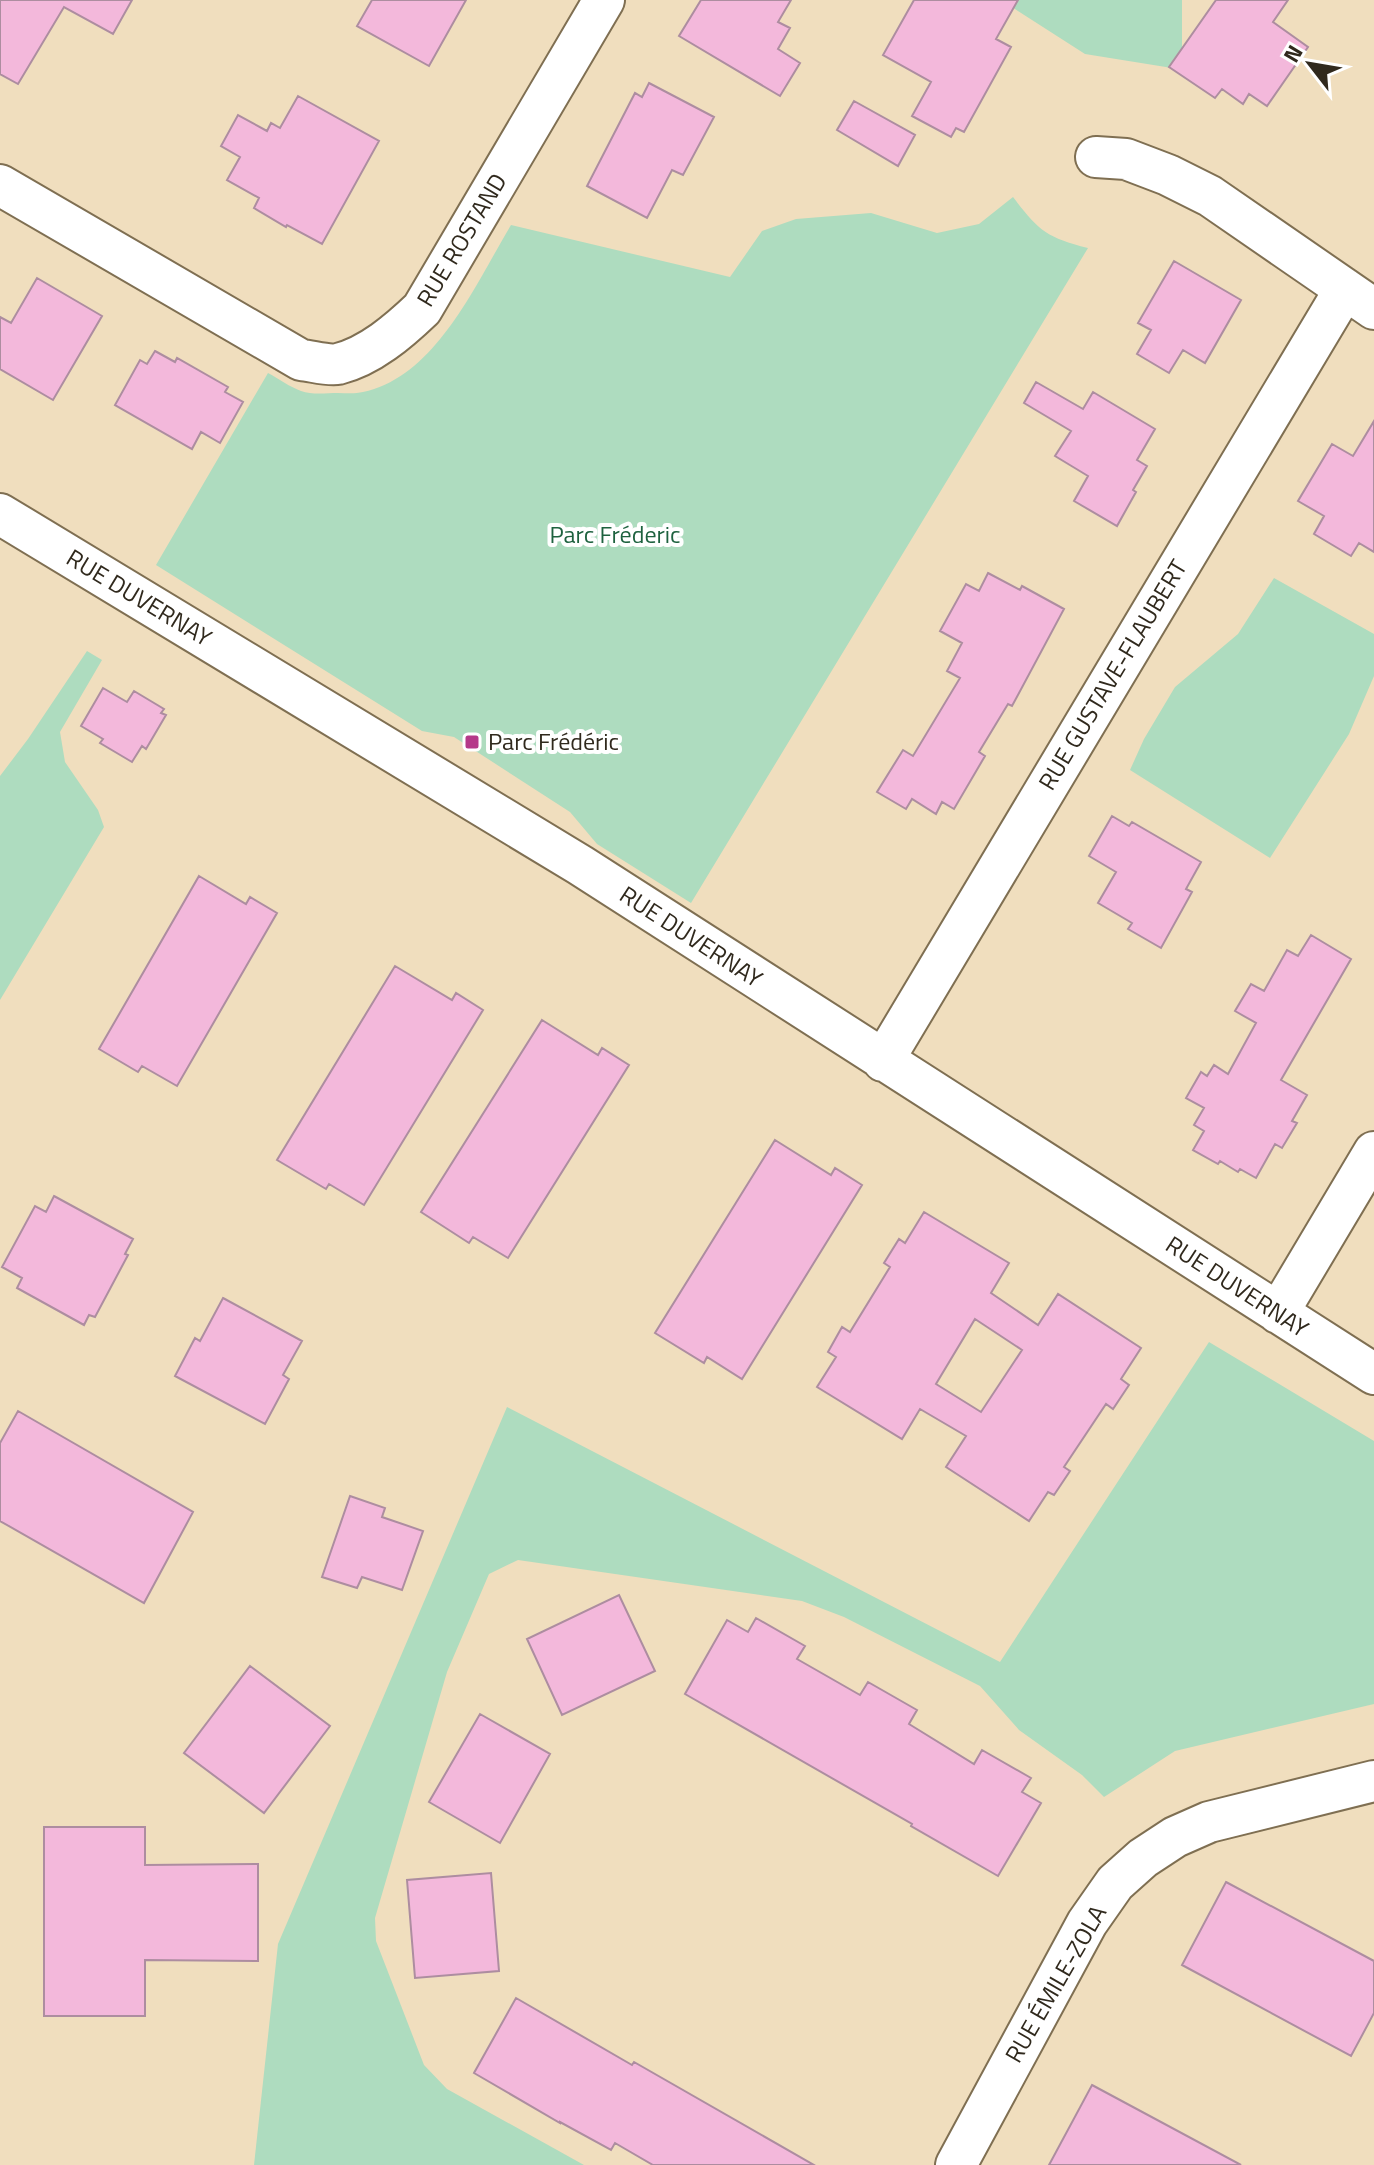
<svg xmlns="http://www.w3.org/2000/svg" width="1374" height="2165" viewBox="0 0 1374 2165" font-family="'Titillium Web',sans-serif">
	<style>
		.green { fill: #aedcbf }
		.building { fill: #f3b8db; stroke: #ad8da0; stroke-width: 2; fill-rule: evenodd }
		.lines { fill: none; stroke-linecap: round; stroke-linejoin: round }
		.minor-casing { stroke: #7f6f52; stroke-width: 44 }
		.minor { stroke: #fff; stroke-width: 40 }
		.poi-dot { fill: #b53989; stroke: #fff; stroke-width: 3 }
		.labels { text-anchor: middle; stroke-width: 8; stroke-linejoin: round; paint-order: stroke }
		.street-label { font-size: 24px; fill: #30291d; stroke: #fff }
		.park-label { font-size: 24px; fill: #1e623f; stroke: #fff }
		.poi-label { font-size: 24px; fill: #30291d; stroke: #fff; text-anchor: start }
	</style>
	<rect width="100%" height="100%" fill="#f0debe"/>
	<path class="green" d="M 1001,0 L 1182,0 L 1182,57 L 1172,68 L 1085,54 Z
		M 1013,197 C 1039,231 1046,237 1088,248 L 691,903 L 597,844 L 570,812 L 454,737 L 422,731 L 156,565 L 268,373 C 279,379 290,387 301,391 C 312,395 326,393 338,393 C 346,393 355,394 363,392 C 436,377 476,283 511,225 L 730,277 L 762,231 L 796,219 L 871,213 L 937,233 L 979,224 Z
		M 1274,578 L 1374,634 L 1374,676 L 1349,734 L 1270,858 L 1130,770 L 1144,739 L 1175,687 L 1238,634 Z
		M 87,651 L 102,660 L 60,732 L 65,762 L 98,810 L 104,827 L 0,1000 L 0,776 L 28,739 Z
		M 1209,1342 L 1374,1441 L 1374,1704 L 1175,1751 L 1104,1797 L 1082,1775 L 1019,1730 L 980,1686 L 844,1617 L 802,1601 L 518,1560 L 489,1574 L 447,1672 L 375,1918 L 376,1941 L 424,2065 L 447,2089 L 584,2165 L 254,2165 L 278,1944 L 507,1407 L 1000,1662 Z"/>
	<path class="building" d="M 0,0 L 132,0 L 113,34 L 64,7 L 18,84 L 0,74 Z
		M 372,0 L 466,0 L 429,66 L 357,26 Z
		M 701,0 L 791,0 L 778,22 L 790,28 L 778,49 L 800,63 L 780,96 L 679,36 Z
		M 914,0 L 1018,0 L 996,39 L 1011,47 L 964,132 L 956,128 L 951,137 L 912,116 L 931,82 L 883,55 Z
		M 1216,0 L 1288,0 L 1273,22 L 1308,47 L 1267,106 L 1249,94 L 1243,104 L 1222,89 L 1215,98 L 1169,67 Z
		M 649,83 L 714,117 L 683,175 L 672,170 L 647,218 L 587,186 L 635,93 L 642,97 Z
		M 298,96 L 379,141 L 322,244 L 287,225 L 286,227 L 254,208 L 259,198 L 227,180 L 240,157 L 221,146 L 238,115 L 267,131 L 271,123 L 280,128 Z
		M 854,101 L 915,135 L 898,166 L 837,130 Z
		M 1174,261 L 1241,300 L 1205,363 L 1183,350 L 1169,373 L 1137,354 L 1151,330 L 1138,323 Z
		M 37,278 L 102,316 L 53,400 L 0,369 L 0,317 L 11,323 Z
		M 155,351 L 175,362 L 177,358 L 228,387 L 225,392 L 243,402 L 220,443 L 201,432 L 192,449 L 115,405 L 140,360 L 147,364 Z
		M 1036,382 L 1083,409 L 1093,392 L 1155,429 L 1137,460 L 1147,466 L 1133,490 L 1136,492 L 1117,526 L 1074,501 L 1088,476 L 1055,456 L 1071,431 L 1024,403 Z
		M 1374,421 L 1374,552 L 1359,543 L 1351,556 L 1314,534 L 1324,516 L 1298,501 L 1332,444 L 1353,456 Z
		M 988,573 L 1020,590 L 1022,586 L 1064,609 L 1012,706 L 1008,704 L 979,752 L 985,756 L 954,809 L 942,802 L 936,814 L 912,799 L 906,809 L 877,792 L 903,750 L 913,756 L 960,678 L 947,671 L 962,643 L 940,631 L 966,584 L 979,591 Z
		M 103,688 L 127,702 L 134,691 L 164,709 L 161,713 L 166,715 L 146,749 L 142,746 L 132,762 L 100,743 L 103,739 L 81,726 Z
		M 1112,816 L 1129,826 L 1132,822 L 1201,862 L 1186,889 L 1192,892 L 1161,948 L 1128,929 L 1132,923 L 1098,903 L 1116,872 L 1089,856 Z
		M 199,876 L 246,904 L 250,897 L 277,913 L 177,1086 L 142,1066 L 138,1072 L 99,1049 Z
		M 1311,935 L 1351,959 L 1281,1080 L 1307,1095 L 1292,1121 L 1297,1123 L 1282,1148 L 1275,1144 L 1256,1178 L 1240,1169 L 1238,1172 L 1220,1161 L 1218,1164 L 1193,1150 L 1204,1131 L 1194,1125 L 1204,1108 L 1186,1098 L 1201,1072 L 1207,1076 L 1214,1065 L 1228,1074 L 1256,1023 L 1235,1011 L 1251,984 L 1264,991 L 1287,950 L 1298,956 Z
		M 395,966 L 452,1000 L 456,993 L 483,1010 L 364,1205 L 329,1184 L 326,1189 L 277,1160 Z
		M 542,1020 L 598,1055 L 602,1048 L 629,1065 L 508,1258 L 473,1237 L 469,1243 L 421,1212 Z
		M 775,1140 L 831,1175 L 835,1168 L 862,1185 L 742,1379 L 707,1357 L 704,1363 L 655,1333 Z
		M 54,1196 L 133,1239 L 125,1254 L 128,1255 L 95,1317 L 89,1315 L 84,1325 L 17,1288 L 22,1278 L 2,1267 L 35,1206 L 46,1212 Z
		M 924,1212 L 1009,1263 L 991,1293 L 1038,1325 L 1058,1294 L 1141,1348 L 1121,1379 L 1129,1385 L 1113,1409 L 1106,1404 L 1064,1467 L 1070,1471 L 1054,1495 L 1048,1492 L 1029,1521 L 946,1467 L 966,1436 L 920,1409 L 902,1439 L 817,1387 L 836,1357 L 828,1352 L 842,1327 L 850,1332 L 890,1267 L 884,1263 L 899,1239 L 905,1243 ZM 975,1319 L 1022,1350 L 981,1412 L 936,1384 Z
		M 223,1298 L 302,1341 L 283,1375 L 289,1379 L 265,1424 L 175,1376 L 195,1338 L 200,1341 Z
		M 18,1411 L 193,1512 L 144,1603 L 0,1521 L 0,1443 Z
		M 350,1496 L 385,1508 L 382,1517 L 423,1531 L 402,1590 L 362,1577 L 357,1588 L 322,1577 Z
		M 619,1595 L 655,1671 L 562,1715 L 527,1639 Z
		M 756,1618 L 805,1646 L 797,1659 L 860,1695 L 868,1682 L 917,1710 L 909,1724 L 974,1764 L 982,1750 L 1031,1778 L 1022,1792 L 1041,1803 L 998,1876 L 911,1826 L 912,1824 L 685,1694 L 727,1620 L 748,1632 Z
		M 250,1666 L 330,1726 L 264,1813 L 184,1753 Z
		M 480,1714 L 550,1754 L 500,1843 L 429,1802 Z
		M 44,1827 L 145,1827 L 145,1865 L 258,1864 L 258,1961 L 145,1960 L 145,2016 L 44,2016 Z
		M 491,1873 L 499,1971 L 415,1978 L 407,1880 Z
		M 1226,1882 L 1374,1961 L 1374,2013 L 1351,2056 L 1182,1965 Z
		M 516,1998 L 632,2065 L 634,2062 L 814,2165 L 653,2165 L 615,2143 L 611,2150 L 560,2122 L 560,2123 L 474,2073 Z
		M 1092,2085 L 1241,2165 L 1049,2165 Z"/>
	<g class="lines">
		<g class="minor-casing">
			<path id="minor" d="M 1096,157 L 1126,159 L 1168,175 L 1210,196 L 1374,309
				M 0,185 L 301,360 C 312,361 328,366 338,364 C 370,356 399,331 422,309 L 604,0
				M 0,514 L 580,865 L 1374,1374
				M 883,1061 L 1345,289
				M 1278,1313 L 1374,1152
				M 956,2165 L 1087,1923 L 1115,1883 L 1143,1858 L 1175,1837 L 1209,1822 L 1374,1781"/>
		</g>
		<use href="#minor" class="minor"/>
	</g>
	<rect class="poi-dot" x="464" y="734" width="16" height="16" rx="4"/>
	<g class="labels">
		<g class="street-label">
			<text transform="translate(462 240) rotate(-59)" y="8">RUE ROSTAND</text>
			<text transform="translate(139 598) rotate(31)" y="8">RUE DUVERNAY</text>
			<text transform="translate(1113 675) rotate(-59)" y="8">RUE GUSTAVE-FLAUBERT</text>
			<text transform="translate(691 937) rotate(33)" y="8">RUE DUVERNAY</text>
			<text transform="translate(1237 1287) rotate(33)" y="8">RUE DUVERNAY</text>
			<text transform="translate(1056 1984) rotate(-60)" y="8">RUE ÉMILE-ZOLA</text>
		</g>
		<g class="park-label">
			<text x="615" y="543">Parc Fréderic</text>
		</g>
		<g class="poi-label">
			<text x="488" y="750">Parc Frédéric</text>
		</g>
	</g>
	<g transform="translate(1310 64) rotate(301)" stroke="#ffffff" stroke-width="6" paint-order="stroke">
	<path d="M0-6L14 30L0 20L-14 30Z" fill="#30291d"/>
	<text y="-12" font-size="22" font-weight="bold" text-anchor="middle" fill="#30291d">N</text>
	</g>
</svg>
